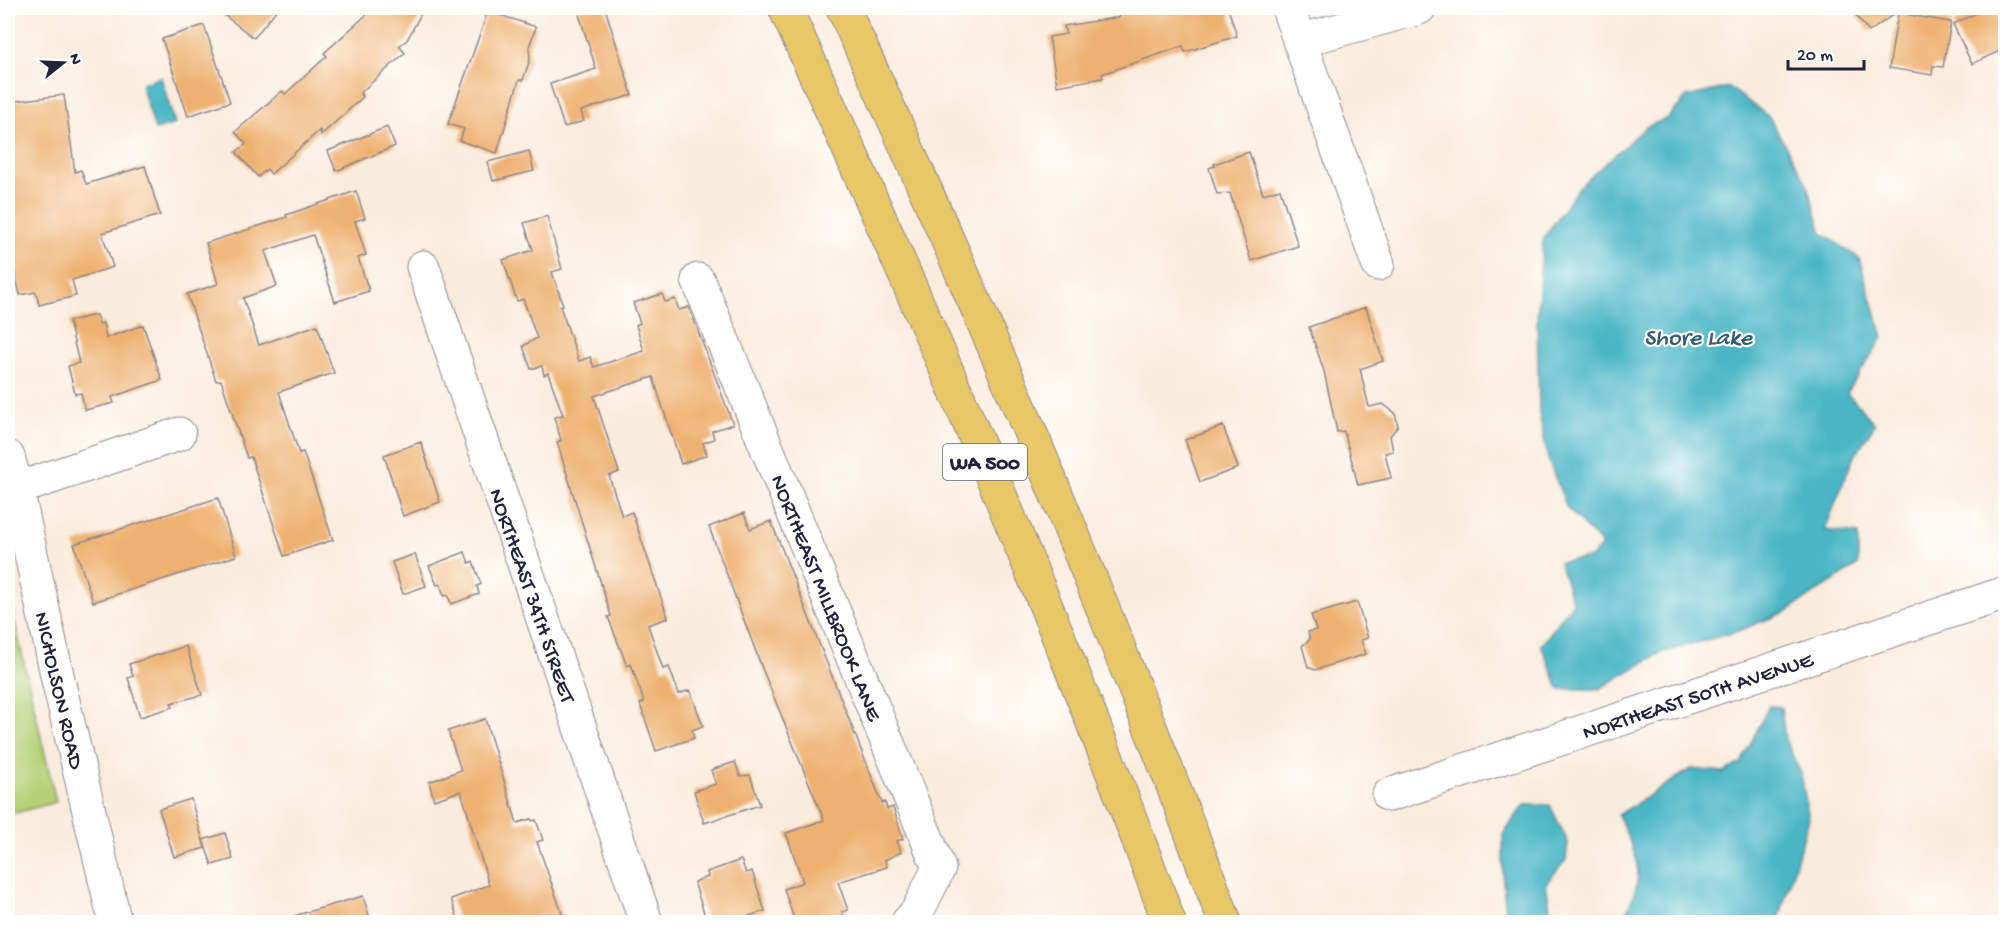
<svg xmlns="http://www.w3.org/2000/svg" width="2013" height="930" viewBox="0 0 2013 930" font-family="'Gochi Hand',sans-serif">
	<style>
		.green { fill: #b7d076; stroke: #6c7958; stroke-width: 1.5 }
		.water { fill: #49b5c5; stroke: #366c80; stroke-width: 1.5 }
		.building { fill: #eeb16f }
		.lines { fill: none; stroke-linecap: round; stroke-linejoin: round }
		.minor-casing { stroke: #8e878c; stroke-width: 35 }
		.highway-casing { stroke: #8e878c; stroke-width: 35 }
		.minor { stroke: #fff; stroke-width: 33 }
		.highway { stroke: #e9c769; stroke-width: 33 }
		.labels { text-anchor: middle; stroke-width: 4.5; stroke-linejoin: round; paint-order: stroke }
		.shield { fill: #fff; stroke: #646476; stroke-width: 1.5 }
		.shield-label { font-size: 21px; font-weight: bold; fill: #22223b }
		.street-label { font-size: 22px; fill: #22223b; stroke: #fff }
		.water-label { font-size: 24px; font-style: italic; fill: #325d72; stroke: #fff }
	</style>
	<rect width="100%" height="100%" fill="#fff"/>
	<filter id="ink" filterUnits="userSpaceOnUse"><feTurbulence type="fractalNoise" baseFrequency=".0167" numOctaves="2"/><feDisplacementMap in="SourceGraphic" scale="12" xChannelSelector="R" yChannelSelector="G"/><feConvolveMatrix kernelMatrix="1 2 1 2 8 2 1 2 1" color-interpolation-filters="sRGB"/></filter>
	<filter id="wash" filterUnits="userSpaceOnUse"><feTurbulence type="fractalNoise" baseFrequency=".008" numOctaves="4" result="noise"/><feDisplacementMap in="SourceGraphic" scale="24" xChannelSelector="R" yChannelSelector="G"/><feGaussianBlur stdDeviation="1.35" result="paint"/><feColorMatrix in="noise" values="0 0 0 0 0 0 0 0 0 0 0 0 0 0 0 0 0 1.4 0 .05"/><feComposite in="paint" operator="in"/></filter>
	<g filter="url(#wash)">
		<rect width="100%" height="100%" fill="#f9ecdc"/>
		<path class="green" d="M 8,594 L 56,802 L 8,815 Z"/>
		<path class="water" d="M 161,77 L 175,124 L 155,130 L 141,84 Z
			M 1729,87 L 1769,117 L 1806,182 L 1822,233 L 1859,258 L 1883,337 L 1847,393 L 1875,424 L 1853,458 L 1825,530 L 1858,534 L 1858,565 L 1786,612 L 1735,632 L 1660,653 L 1599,689 L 1559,689 L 1541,645 L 1573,603 L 1559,562 L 1591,558 L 1602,545 L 1567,508 L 1548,459 L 1539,413 L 1537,319 L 1543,239 L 1579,187 L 1646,127 L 1668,118 L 1687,97 Z
			M 1769,706 L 1781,707 L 1785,739 L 1801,774 L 1809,819 L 1778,922 L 1621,922 C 1648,874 1639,862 1618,815 L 1691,769 L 1724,772 L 1741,763 Z
			M 1524,805 L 1550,805 L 1568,843 L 1566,860 L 1546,883 L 1551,915 L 1548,922 L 1507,922 L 1503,884 L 1503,834 Z"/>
		<g id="blocks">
			<path class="building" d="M 215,8 L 278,8 L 254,38 Z
				M 374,8 L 424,8 L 407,40 L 399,46 L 405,53 L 360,93 L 363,97 L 321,135 L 320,130 L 271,174 L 267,169 L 258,177 L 236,152 L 246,144 L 235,132 L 282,91 L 285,94 L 327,56 L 324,53 Z
				M 577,8 L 605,8 L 632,95 L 581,111 L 584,121 L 564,127 L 550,84 L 596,69 Z
				M 1117,8 L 1228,8 L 1237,36 L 1185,52 L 1183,46 L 1102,74 L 1103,78 L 1057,86 L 1049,37 L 1066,34 L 1064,26 L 1120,17 Z
				M 1850,8 L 1902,8 L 1869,32 Z
				M 1987,8 L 2006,8 L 2006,48 L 1972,64 L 1953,24 Z
				M 488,11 L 536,27 L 529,47 L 530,59 L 523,80 L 519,80 L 497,153 L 460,141 L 464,129 L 448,124 Z
				M 1898,13 L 1951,22 L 1943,67 L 1933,66 L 1932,75 L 1889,68 Z
				M 204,25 L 230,102 L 188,116 L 162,39 Z
				M 64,95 L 75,172 L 81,170 L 86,184 L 145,166 L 160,215 L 102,233 L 113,267 L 72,280 L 76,296 L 39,305 L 36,292 L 20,295 L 8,243 L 8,102 Z
				M 387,127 L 395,146 L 336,171 L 328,151 Z
				M 529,151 L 534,171 L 493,181 L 488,162 Z
				M 1249,152 L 1263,194 L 1280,189 L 1298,246 L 1251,261 L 1230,193 L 1217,194 L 1209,168 L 1215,166 L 1214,164 Z
				M 356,191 L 365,218 L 355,221 L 366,255 L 358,258 L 369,291 L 335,302 L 313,235 L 265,251 L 277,286 L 243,298 L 259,345 L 317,325 L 334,373 L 279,392 L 299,453 L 303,452 L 333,540 L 284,556 L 251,457 L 247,458 L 221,380 L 216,381 L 187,294 L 218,284 L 206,243 L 287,217 L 286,215 Z
				M 547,216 L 562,269 L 552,272 L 563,305 L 560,306 L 579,361 L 590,357 L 594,367 L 644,351 L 636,325 L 640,323 L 633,303 L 662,294 L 665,302 L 675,299 L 679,310 L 689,307 L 733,424 L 712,431 L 714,439 L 703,443 L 707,455 L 681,464 L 653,377 L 594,396 L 619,472 L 609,476 L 622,516 L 632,512 L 668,618 L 648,625 L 663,669 L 669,667 L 679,694 L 690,690 L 703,726 L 692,730 L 694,738 L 656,751 L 640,704 L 644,702 L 631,664 L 627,666 L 608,617 L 611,616 L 557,442 L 561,440 L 554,417 L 563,415 L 548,373 L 544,375 L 542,366 L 531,369 L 523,346 L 537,338 L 523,299 L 517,301 L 503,260 L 533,250 L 524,223 Z
				M 1366,307 L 1383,361 L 1360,369 L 1369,407 L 1383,404 L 1395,413 L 1398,426 L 1390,436 L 1393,451 L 1385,453 L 1391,478 L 1358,485 L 1344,431 L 1337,432 L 1324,371 L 1309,327 Z
				M 96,315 L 99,324 L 103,323 L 106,338 L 143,325 L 162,380 L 112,397 L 114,403 L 85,410 L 81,393 L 75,394 L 68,366 L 79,363 L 69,321 Z
				M 1223,426 L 1238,468 L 1200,482 L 1185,440 Z
				M 421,442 L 440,502 L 403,516 L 384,455 Z
				M 218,498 L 236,556 L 93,602 L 74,544 Z
				M 744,513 L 750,529 L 771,521 L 882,803 L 885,802 L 887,809 L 893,807 L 903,839 L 897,841 L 901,852 L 885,860 L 887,867 L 838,882 L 848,910 L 842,912 L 845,922 L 795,922 L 784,889 L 803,882 L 786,833 L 824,820 L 762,668 L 709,527 Z
				M 465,552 L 469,563 L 473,561 L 481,584 L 477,586 L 479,594 L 451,604 L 448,595 L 444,596 L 440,584 L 437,585 L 429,566 Z
				M 415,554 L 426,586 L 403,594 L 392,562 Z
				M 1357,602 L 1368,638 L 1361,640 L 1366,654 L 1315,670 L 1308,667 L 1302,646 L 1310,639 L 1308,632 L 1316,630 L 1311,615 Z
				M 186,646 L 202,695 L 171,703 L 173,707 L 140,717 L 128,678 L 133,676 L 129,664 Z
				M 485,719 L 517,823 L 531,819 L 532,821 L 536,820 L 543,840 L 537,842 L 565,922 L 459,922 L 451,899 L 489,885 L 461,791 L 434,800 L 429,782 L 461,770 L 448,731 Z
				M 735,762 L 740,776 L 750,775 L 760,805 L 704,823 L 694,791 L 716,784 L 711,770 Z
				M 191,799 L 205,848 L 174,857 L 159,809 Z
				M 225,833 L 233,859 L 212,865 L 203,840 Z
				M 741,860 L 746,873 L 752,871 L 765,911 L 729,922 L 723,922 L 721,917 L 707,922 L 694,882 L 708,877 L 707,872 Z
				M 363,896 L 371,922 L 291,922 L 290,917 Z"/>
		</g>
	</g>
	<g filter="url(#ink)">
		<use href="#blocks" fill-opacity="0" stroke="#8e878c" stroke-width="1.5"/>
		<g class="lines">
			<g class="minor-casing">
				<path id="minor" d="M 1288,8 L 1378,264
					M 1299,41 L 1419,8
					M 423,267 L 646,922
					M 698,280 L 939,868 L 917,912 L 908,922
					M 8,457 L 17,489 L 59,684 L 115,922
					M 17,489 L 179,434
					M 1389,795 L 2006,593"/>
			</g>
			<g class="highway-casing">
				<path id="highway" d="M 785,8 C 922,308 1055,612 1169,922
					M 843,8 C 982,308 1109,613 1225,922"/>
			</g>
			<use href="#minor" class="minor"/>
			<use href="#highway" class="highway"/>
		</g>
	</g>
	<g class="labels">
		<rect class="shield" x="943" y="444" width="84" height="36" rx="4.5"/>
		<g class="shield-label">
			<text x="985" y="469">WA 500</text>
		</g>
		<g class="street-label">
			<text transform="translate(534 595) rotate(71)" y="8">NORTHEAST 34TH STREET</text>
			<text transform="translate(828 597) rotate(68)" y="8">NORTHEAST MILLBROOK LANE</text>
			<text transform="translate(61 690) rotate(77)" y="8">NICHOLSON ROAD</text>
			<text transform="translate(1697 694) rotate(-18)" y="8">NORTHEAST 50TH AVENUE</text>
		</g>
		<g class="water-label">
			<text x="1698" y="344">Shore Lake</text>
		</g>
	</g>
	<rect width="2013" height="930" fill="none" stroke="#fff" stroke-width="30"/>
	<g transform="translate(63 63) rotate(72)" stroke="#ffffff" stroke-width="4.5" paint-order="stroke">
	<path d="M0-4.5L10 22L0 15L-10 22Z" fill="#22223b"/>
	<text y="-9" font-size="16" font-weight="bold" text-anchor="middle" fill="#22223b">N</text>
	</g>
	<path d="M1788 60v9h76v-9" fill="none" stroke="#22223b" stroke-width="3"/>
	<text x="1797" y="60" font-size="18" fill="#22223b" stroke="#ffffff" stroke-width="4.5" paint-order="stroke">20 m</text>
</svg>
